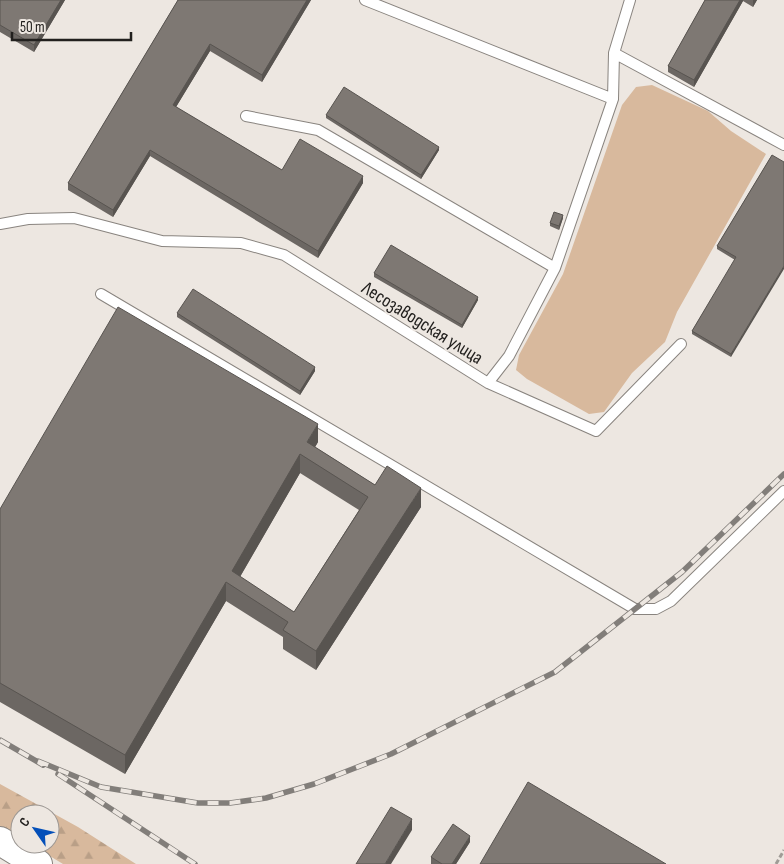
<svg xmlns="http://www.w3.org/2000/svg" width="784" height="864" viewBox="0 0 784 864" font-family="'Sofia Sans Condensed',sans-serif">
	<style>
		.grass { fill: #d8b99d }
		.forest { fill: url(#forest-firs) }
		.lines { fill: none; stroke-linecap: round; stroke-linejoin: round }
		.lane-casing { stroke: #89847f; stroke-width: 12 }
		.secondary-casing { stroke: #89847f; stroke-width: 30 }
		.path { stroke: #a09c97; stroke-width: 3; stroke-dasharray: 5 2.5; stroke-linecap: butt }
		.lane { stroke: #fff; stroke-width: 10 }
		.secondary { stroke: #fff; stroke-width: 28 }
		.rail-casing { stroke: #827e7a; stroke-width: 5.5 }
		.rail { stroke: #ede7e1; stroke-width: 4; stroke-dasharray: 11; stroke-linecap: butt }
		.wall { fill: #6c6763; fill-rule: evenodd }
		.shaded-wall { fill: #585450 }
		.building { fill: #7e7873; stroke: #585450; fill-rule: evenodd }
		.labels { text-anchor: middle; stroke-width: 4; stroke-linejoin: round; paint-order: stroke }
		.street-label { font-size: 19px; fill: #22201e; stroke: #ede7e1 }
	</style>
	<defs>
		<pattern id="forest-firs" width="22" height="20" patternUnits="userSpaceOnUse" patternTransform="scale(1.25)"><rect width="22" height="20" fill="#d8b99d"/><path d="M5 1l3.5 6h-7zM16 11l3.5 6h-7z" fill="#b99f87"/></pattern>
	</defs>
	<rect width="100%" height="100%" fill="#ede7e1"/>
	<path class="grass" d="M 652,85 L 708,111 L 731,131 L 766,154 L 677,312 L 665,342 L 632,373 L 604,412 L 589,414 L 527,379 L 516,370 L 519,355 L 563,274 L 622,105 L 636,87 Z"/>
	<path class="forest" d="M 0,784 L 78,827 L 136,864 L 63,864 L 30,844 L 50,844 L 50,814 L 20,814 L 20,838 L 0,826 Z"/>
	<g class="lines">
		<g class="lane-casing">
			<path id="lane" d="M 365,0 L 613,99
				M 614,53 L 784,145
				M 246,116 L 318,130 L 555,268
				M 0,224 L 28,219 L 74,218 L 162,241 L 241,243 L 284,255 L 488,383 L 509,356 L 555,268 L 613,99 L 614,53 L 630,0
				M 101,294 L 635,609 L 656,609 L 671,601 L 784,491
				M 488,383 L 596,431 L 681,344"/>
		</g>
		<g class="secondary-casing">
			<path id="secondary" d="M 0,841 L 38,864"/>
		</g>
		<path class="path" d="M 776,864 L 784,850"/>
		<use href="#lane" class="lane"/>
		<use href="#secondary" class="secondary"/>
		<g class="rail-casing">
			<path id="rail" d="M 0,740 L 43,765
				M 38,761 L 101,787 L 198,803 L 230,803 L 266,798 L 314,784 L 391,754 L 555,672 L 682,572 L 784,474
				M 58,774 L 195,864"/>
		</g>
		<use href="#rail" class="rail"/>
	</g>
	<path class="wall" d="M 0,0 L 65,0 L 34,52 L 0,32 Z
		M 178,0 L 311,0 L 262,82 L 210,51 L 176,107 L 282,170 L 363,183 L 318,258 L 150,156 L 113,217 L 68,190 L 68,183 Z
		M 705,0 L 757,0 L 753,7 L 743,1 L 694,87 L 668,72 L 668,66 Z
		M 326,115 L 439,150 L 421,179 L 326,118 Z
		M 772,155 L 731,357 L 692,334 L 692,331 L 735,260 L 717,249 L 717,246 Z
		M 563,218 L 559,230 L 550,226 L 550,223 Z
		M 374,273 L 478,300 L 462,328 L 374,277 Z
		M 177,313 L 315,371 L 300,395 L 177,317 Z
		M 318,442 L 315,447 L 375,485 L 421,507 L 316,670 L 283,649 L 283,637 L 226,601 L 125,774 L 0,702 L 0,509 ZM 300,473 L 359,510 L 294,612 L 240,577 Z
		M 470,842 L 456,864 L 431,864 L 431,857 Z"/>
	<path class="shaded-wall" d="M 61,0 L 65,0 L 34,52 L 34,45 Z
		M 307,0 L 311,0 L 262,82 L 262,75 Z
		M 740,0 L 743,0 L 743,1 L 694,87 L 694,80 Z
		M 753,0 L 757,0 L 753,7 Z
		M 210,44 L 210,51 L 173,112 L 173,105 Z
		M 439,147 L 439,150 L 421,179 L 421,175 Z
		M 150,150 L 150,156 L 113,217 L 113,210 Z
		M 363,176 L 363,183 L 318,258 L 318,251 Z
		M 563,215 L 563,218 L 559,230 L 559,226 Z
		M 784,266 L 784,269 L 731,357 L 731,354 Z
		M 478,297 L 478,300 L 462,328 L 462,325 Z
		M 315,367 L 315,371 L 300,395 L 300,391 Z
		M 318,424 L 318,442 L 308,459 L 307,442 Z
		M 300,454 L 300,473 L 234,587 L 232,571 Z
		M 421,488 L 421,507 L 316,670 L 316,651 Z
		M 226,582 L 226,601 L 125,774 L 125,755 Z
		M 412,819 L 412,830 L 391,864 L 385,864 Z
		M 470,836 L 470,842 L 456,864 L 452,864 Z"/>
	<path class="building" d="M 0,0 L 61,0 L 34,45 L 0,25 Z
		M 178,0 L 307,0 L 262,75 L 210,44 L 173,105 L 282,170 L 300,139 L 363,176 L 318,251 L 150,150 L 113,210 L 68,183 Z
		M 705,0 L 740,0 L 694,80 L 668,66 Z
		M 344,87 L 439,147 L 421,175 L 326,115 Z
		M 772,155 L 784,162 L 784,266 L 731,354 L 692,331 L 736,257 L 717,246 Z
		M 554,212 L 563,215 L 559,226 L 550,223 Z
		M 391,245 L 478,297 L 462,325 L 374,273 Z
		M 193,289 L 315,367 L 300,391 L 177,313 Z
		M 118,307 L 318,424 L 307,442 L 375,485 L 387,466 L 421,488 L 316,651 L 283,630 L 288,622 L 226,582 L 125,755 L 0,683 L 0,509 ZM 300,454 L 368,497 L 294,612 L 232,571 Z
		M 528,782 L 666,864 L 480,864 Z
		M 391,807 L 412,819 L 385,864 L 356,864 Z
		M 453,824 L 470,836 L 452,864 L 442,864 L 431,857 Z"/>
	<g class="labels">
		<g class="street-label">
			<text transform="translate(423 322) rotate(32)" y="7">Лесозаводская улица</text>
		</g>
	</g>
	<g transform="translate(35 829) rotate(304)"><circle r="24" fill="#ede7e1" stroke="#9c9793"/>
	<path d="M0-4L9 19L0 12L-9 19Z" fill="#034fb9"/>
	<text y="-8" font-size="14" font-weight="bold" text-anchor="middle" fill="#22201e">С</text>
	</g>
	<path d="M12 32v8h119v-8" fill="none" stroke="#22201e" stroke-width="2.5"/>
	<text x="20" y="32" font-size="15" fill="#22201e" stroke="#ede7e1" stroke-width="4" paint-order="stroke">50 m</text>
</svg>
